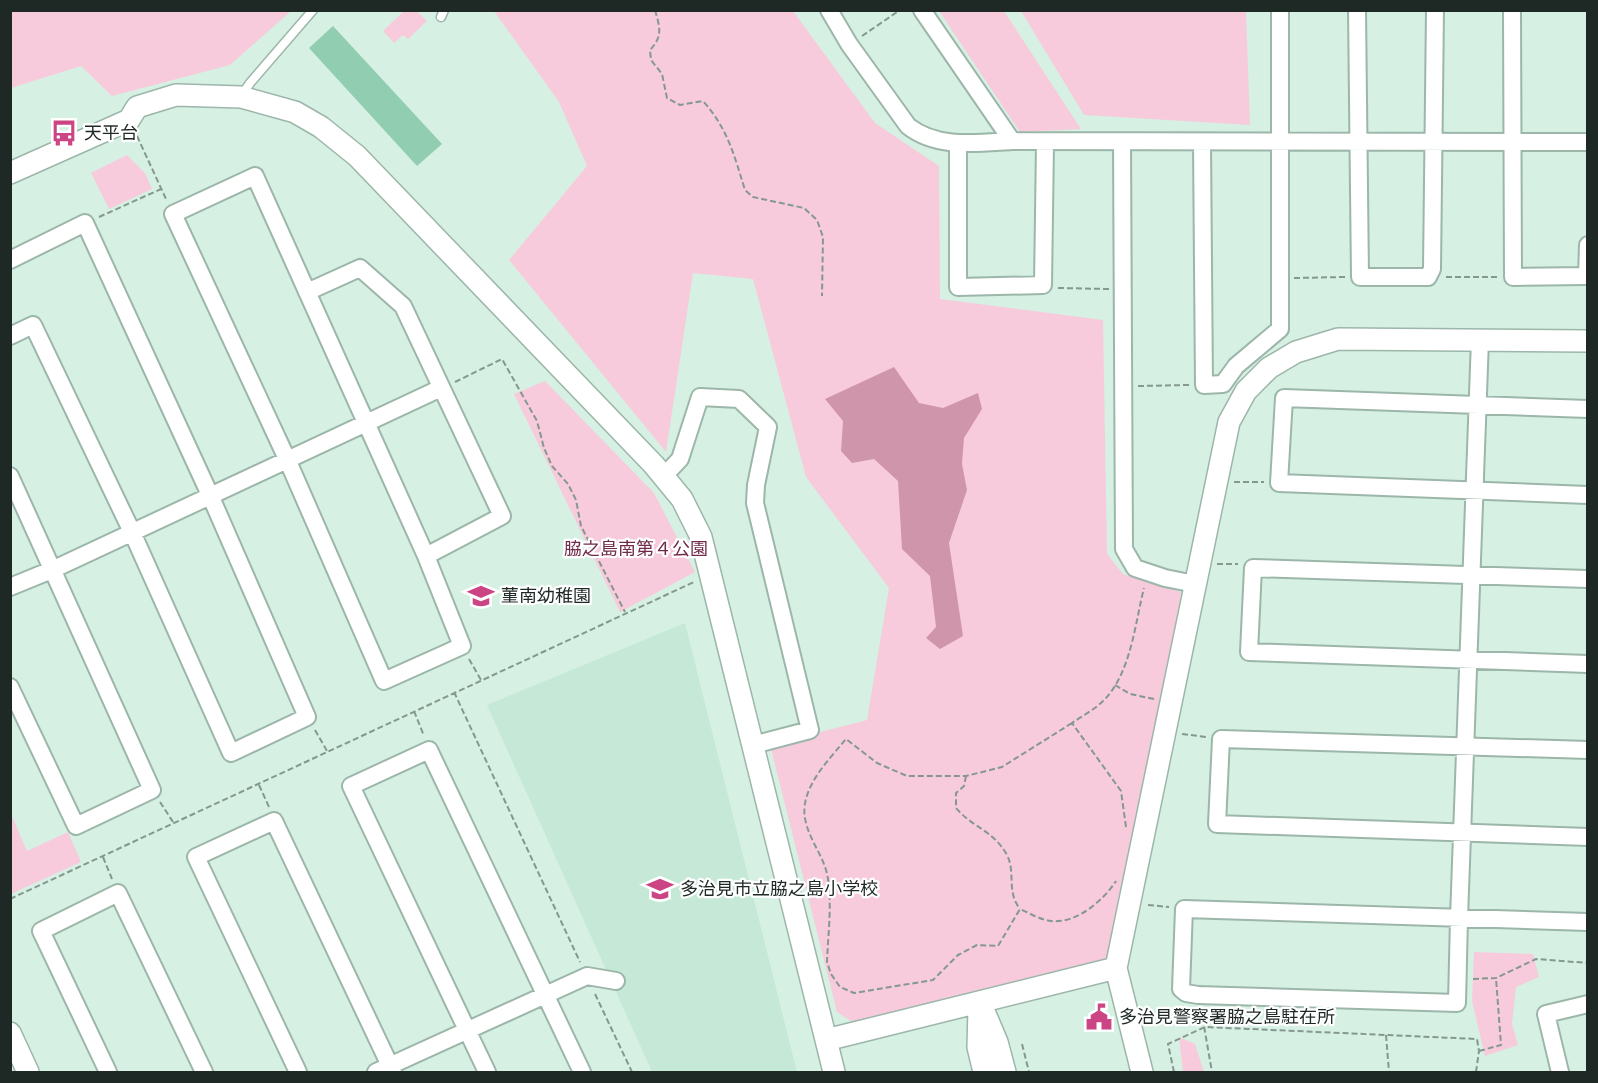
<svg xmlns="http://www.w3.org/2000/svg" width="1598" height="1083" viewBox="0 0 1598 1083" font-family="'Archivo Narrow','Noto Sans JP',sans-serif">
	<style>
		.built { fill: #c6e9d7 }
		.green { fill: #f8cbdc }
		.water { fill: #cf95ab }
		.building { fill: #91cdb1 }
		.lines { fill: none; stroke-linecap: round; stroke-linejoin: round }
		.service-casing { stroke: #9cb6a9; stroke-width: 11 }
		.minor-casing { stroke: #9cb6a9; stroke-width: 20 }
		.tertiary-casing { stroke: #9cb6a9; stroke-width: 24 }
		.path { stroke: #85988f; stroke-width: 2; stroke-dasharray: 6 3; stroke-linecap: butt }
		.service { stroke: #fff; stroke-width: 8 }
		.minor { stroke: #fff; stroke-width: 16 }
		.tertiary { stroke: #fff; stroke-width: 21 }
		.labels { text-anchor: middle; stroke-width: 4.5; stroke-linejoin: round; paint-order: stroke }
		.poi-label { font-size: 18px; fill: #1e2824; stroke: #fff; text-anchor: start }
		.park-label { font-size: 18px; fill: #702b4a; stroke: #fff }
	</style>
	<rect width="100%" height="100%" fill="#d6f0e3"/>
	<path class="built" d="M 685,623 L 797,1072 L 652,1072 L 487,705 Z"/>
	<path class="green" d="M 11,10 L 291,10 L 291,11 L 230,65 L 112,96 L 81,66 L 11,88 Z
		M 404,11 L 417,11 L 427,21 L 408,39 L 403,35 L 394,43 L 383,31 Z
		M 494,11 L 793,11 L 875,123 L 939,166 L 940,299 L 1103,320 L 1107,554 L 1123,574 L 1181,592 L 1120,946 L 1111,957 L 857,1025 L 837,1012 L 770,745 L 867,720 L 889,588 L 806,477 L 753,279 L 693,273 L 666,452 L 509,260 L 587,166 L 559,102 Z
		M 939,11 L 1004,11 L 1081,129 L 1020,132 Z
		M 1021,11 L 1246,11 L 1250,125 L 1084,115 Z
		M 127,155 L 145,173 L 152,189 L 109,209 L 91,173 Z
		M 545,381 L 654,493 L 695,572 L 620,612 L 514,394 Z
		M 11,814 L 27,851 L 68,832 L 81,862 L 11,894 Z
		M 1474,952 L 1533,954 L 1539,977 L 1516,987 L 1512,1024 L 1518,1045 L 1485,1056 L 1472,1001 Z
		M 1179,1037 L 1195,1044 L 1204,1072 L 1183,1072 Z"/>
	<path class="water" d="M 894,367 L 919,403 L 943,408 L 978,393 L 982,409 L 964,438 L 962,464 L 967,490 L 949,543 L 963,636 L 940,649 L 926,638 L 936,627 L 930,576 L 902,549 L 898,481 L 874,459 L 852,463 L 841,451 L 843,421 L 825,399 Z"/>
	<path class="building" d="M 333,26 L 442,144 L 417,166 L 309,48 Z"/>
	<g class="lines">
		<g class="service-casing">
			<path id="service" d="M 441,17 L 444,10
				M 242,95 L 250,83 L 313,10"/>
		</g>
		<g class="minor-casing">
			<path id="minor" d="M 829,10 L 849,44 L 908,126 C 937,149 977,143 1012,141 L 922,10
				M 1357,10 L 1360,277 L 1428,277 L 1432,269 L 1435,10
				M 1512,10 L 1513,277 L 1587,276 L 1588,245
				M 1012,141 L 1588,142
				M 1122,142 L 1124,549 L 1135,568 L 1165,578 L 1195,584
				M 1202,143 L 1204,385 L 1223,384 L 1236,366 L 1280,329 L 1280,10
				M 958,144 L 958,287 L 1043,285 L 1045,143
				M 255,176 L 426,556 L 462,646 L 384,681 L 287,459 L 173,214 Z
				M 10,260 L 85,223 L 210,495 L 307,717 L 231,753 L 132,532 L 33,325 L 10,336
				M 307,292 L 360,268 L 403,306 L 502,516 L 426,556
				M 1480,339 L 1459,918 L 1457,1003 L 1198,995 L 1186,993 L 1181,989 L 1184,909 L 1588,922
				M 1588,409 L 1284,398 L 1279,483 L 1588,495
				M 10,476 L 152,790 L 76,826 L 10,687
				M 663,477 L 680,459 L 700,397 L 739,399 L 768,427 L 756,485 L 755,503 L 810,730 L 753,745
				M 1588,579 L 1253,568 L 1249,652 L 1588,664
				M 10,587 L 54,569 L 441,388
				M 1588,750 L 1221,739 L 1217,824 L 1588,837
				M 108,1072 L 41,931 L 118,893 L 204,1072
				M 298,1072 L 196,857 L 274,821 L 393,1072
				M 376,1072 L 587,976 L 616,981
				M 487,1072 L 351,786 L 429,750 L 582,1072
				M 1560,1072 L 1546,1014 L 1588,1004"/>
		</g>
		<g class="tertiary-casing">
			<path id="tertiary" d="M 10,173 L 129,120 L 137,107 L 176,95 L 241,97 L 295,112 L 321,127 L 357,156 L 654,465 L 682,499 L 701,537 L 834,1072
				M 980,1002 L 997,1042 L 1005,1072
				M 979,1009 L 978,1047 L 984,1072
				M 10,1033 L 28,1072
				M 826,1040 L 1116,968
				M 1142,1072 L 1116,968 L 1229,422 L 1246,391 L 1269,368 L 1296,352 L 1338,339 L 1588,341"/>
		</g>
		<path class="path" d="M 655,10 C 660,28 663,36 650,50 L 651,60 L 662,74 L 667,98 L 680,105 L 703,101 C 728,129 734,155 745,190 L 753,197 L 804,208 L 817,220 L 823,237 L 822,296
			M 862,36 L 900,10
			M 137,136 L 166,199
			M 99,217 L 161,189
			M 1446,277 L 1497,277
			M 1294,278 L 1345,277
			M 1058,288 L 1109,289
			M 455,382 L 502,359 L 537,421 L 544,448 L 552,466 L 568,484 L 576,500 L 581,526 L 625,612
			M 1138,386 L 1189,385
			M 1234,482 L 1264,482
			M 1217,564 L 1238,564
			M 469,659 L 481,680
			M 1115,685 L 1130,694 L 1154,699
			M 454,692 L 580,962
			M 414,711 L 424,736
			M 1072,723 L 1002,767 L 966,776 L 907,776 L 877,763 L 846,739 C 827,762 797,791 806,823 C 811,843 825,858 828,879 C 832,905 828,935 827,962 L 831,974 L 840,987 L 854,993 L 933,980 L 958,955 L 977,945 L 998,946 L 1020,909 C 1029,913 1041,920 1051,921 C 1076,924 1103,901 1116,881
			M 315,730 L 327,751
			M 1182,734 L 1206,737
			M 966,776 L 964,786 L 956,793 L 956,808 C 973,828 993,830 1007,855 C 1016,873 1006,891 1020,909
			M 259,785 L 269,807
			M 160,802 L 173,822
			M 1126,827 L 1121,791 L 1072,723 C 1082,716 1094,710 1103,701 C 1131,674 1135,623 1144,588
			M 103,857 L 112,879
			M 10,899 L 694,582
			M 1148,905 L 1169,907
			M 1473,979 L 1496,978 L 1536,959 L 1588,963
			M 595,994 L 632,1072
			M 1201,1009 L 1212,1072
			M 1386,1035 L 1389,1072
			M 1022,1044 L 1029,1072
			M 1479,1051 L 1501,1045 L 1496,978
			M 1174,1072 L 1168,1044 L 1205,1027 L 1477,1039 L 1479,1051 L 1476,1072"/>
		<use href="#service" class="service"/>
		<use href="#minor" class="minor"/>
		<use href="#tertiary" class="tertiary"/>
	</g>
	<defs>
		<g id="bus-bare" transform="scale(2.07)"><path d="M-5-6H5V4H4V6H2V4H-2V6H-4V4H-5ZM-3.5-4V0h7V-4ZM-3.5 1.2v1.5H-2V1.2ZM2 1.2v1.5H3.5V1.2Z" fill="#cb4585" stroke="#fff" stroke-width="2.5" paint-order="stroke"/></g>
		<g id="school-bare" transform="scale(2.07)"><path d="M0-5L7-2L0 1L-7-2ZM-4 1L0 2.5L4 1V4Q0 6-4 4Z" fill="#cb4585" stroke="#fff" stroke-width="2.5" paint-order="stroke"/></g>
		<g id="civic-bare" transform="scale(2.07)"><path d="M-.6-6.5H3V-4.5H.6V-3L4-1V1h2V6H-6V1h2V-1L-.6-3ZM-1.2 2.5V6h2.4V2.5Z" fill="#cb4585" stroke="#fff" stroke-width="2.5" paint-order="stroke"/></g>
	</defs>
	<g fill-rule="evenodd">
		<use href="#bus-bare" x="64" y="133"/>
		<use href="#school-bare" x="481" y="596"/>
		<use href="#school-bare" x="660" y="889"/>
		<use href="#civic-bare" x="1099" y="1017"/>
	</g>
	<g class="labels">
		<g class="poi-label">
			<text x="84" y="139">天平台</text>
			<text x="501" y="602">菫南幼稚園</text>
			<text x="680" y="895">多治見市立脇之島小学校</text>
			<text x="1119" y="1023">多治見警察署脇之島駐在所</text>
		</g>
		<g class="park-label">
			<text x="636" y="555">脇之島南第４公園</text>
		</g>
	</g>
	<rect width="1598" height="1083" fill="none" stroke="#1e2824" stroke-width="24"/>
</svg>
